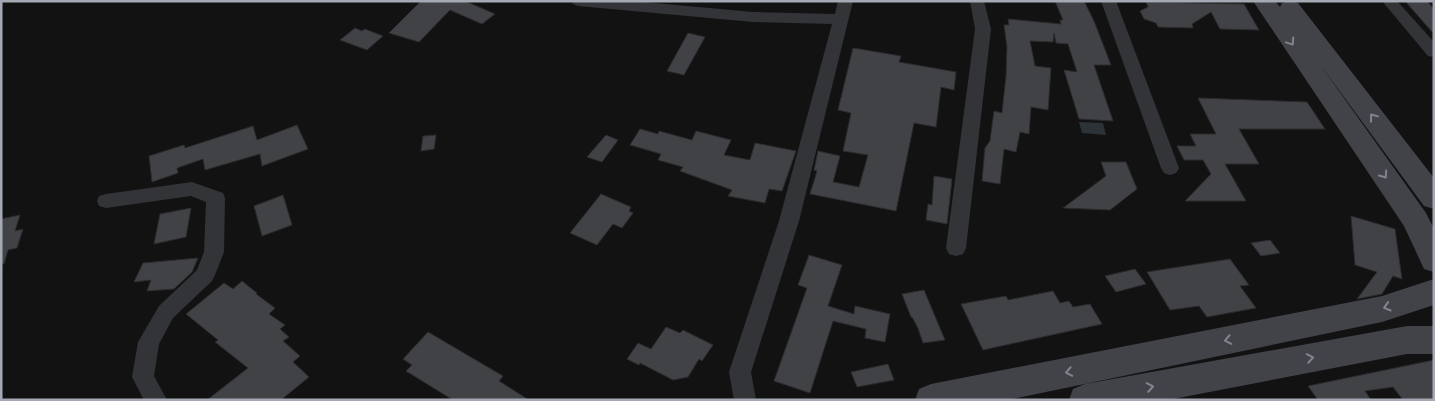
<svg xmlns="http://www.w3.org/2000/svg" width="1435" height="401" viewBox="0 0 1435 401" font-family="Manrope,sans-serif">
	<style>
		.water { fill: #2b3339 }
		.building { fill: #414246; stroke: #2c2c2f }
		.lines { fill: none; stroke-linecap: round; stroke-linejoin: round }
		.street { fill: #333438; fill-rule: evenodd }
		.secondary { fill: #414348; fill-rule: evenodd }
		.oneway { stroke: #81858e }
	</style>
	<rect width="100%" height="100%" fill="#121213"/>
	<path class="water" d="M 1079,122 L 1103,123 L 1106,135 L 1082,133 Z"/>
	<path class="building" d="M 421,1 L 465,1 L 495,14 L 482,24 L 450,10 L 419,42 L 389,33 Z
		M 1055,1 L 1084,1 L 1094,21 L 1111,65 L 1094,65 L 1113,121 L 1079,119 L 1064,70 L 1077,72 L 1068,44 L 1056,43 L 1054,33 L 1053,42 L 1030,41 L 1035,66 L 1051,68 L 1048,110 L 1031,107 L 1029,134 L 1020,132 L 1016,152 L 1004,149 L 1000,184 L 982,181 L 985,148 L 990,141 L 994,111 L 1002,113 L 1006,76 L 1007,47 L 1004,25 L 1009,25 L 1008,19 L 1061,24 L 1060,20 L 1063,20 Z
		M 1405,1 L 1427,1 L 1434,9 L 1434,34 Z
		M 1146,2 L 1244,4 L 1259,30 L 1220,29 L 1211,12 L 1192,24 L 1193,28 L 1158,27 L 1156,23 L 1144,19 L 1140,11 L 1148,7 Z
		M 355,28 L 362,31 L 365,29 L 383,36 L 367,50 L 340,40 Z
		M 688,33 L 705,37 L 684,75 L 667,71 Z
		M 853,48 L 901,56 L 899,62 L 956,72 L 954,90 L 941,87 L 936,127 L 914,123 L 896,211 L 810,194 L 817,171 L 814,170 L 818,151 L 840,156 L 833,182 L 859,187 L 868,155 L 843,151 L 851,113 L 838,110 Z
		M 1198,98 L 1307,102 L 1325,129 L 1239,129 L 1259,164 L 1225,164 L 1246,201 L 1185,201 L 1211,174 L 1203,160 L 1184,160 L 1177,146 L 1196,146 L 1190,134 L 1216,134 Z
		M 297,125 L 308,149 L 262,166 L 260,154 L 205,170 L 203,159 L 177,168 L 178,173 L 152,182 L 149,156 L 184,145 L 185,148 L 253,126 L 257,140 Z
		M 640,129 L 658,134 L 659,131 L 692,140 L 696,131 L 731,140 L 724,155 L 750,160 L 755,143 L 796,151 L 782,191 L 769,189 L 765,203 L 728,196 L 732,190 L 680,171 L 683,167 L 658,160 L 661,154 L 630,145 Z
		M 436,135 L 434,149 L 421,151 L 423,136 Z
		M 606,135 L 618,140 L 602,162 L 587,157 Z
		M 1101,162 L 1126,162 L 1137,189 L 1110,210 L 1063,208 L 1106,176 Z
		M 934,176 L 952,179 L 947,224 L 926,220 L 928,204 L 932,205 Z
		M 601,194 L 631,207 L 629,211 L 633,213 L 622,228 L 613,224 L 597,245 L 570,233 Z
		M 283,195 L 292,225 L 262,236 L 254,206 Z
		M 191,208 L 186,237 L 154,244 L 160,214 Z
		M 20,215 L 15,231 L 23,229 L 17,248 L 8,250 L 4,264 L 1,263 L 1,219 Z
		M 1351,216 L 1395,229 L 1402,279 L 1393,276 L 1382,294 L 1357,299 L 1377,272 L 1355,265 Z
		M 1270,240 L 1280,253 L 1261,256 L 1251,243 Z
		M 809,255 L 842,265 L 828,306 L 854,314 L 855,306 L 890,314 L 885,342 L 865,338 L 866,329 L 833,321 L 810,393 L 774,381 L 807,288 L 798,285 Z
		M 198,258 L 192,272 L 174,289 L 147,291 L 151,280 L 134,282 L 143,263 Z
		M 1230,259 L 1249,285 L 1240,286 L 1256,308 L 1207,317 L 1199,306 L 1170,310 L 1147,272 Z
		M 1135,269 L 1146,284 L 1116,292 L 1105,276 Z
		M 242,281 L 257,293 L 256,294 L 275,308 L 269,314 L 285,325 L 280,329 L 289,337 L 283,341 L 300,356 L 293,362 L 309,377 L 281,400 L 207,400 L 248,368 L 215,342 L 218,340 L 186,314 L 224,283 L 233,289 Z
		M 924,290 L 945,340 L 923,343 L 918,328 L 912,317 L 911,317 L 902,294 Z
		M 1053,291 L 1060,303 L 1069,301 L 1073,307 L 1090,304 L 1102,324 L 983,350 L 961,304 L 1006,296 L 1008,300 Z
		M 666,327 L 680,333 L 683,330 L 713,345 L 702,361 L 699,359 L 688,377 L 673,380 L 640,363 L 639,365 L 627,359 L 638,343 L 651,349 Z
		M 428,332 L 503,376 L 499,381 L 529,400 L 453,400 L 406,371 L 412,365 L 403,359 Z
		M 1434,360 L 1434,400 L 1403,400 L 1393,387 L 1365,391 L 1371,400 L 1318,400 L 1308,386 Z
		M 888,364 L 894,380 L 857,387 L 851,372 Z"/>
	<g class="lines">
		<path class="street" d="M 571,1 L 632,1 L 753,12 L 835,14 L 838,1 L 853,1 L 799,221 L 751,372 L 756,400 L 734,400 L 729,372 L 779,221 L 832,24 L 753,22 L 578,6 L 573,4 Z
			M 970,1 L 984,1 L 991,29 L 966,248 L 963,254 L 956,256 L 949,254 L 946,248 L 975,29 Z
			M 1101,1 L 1116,1 L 1179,168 L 1176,173 L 1170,175 L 1164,173 L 1161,168 Z
			M 1382,1 L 1397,1 L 1434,42 L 1434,57 L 1428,56 Z
			M 192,182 L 223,193 L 225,198 L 224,252 L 215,275 L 212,281 L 173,318 L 159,344 L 154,376 L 167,400 L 144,400 L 132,377 L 138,342 L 159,306 L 197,270 L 204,252 L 206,202 L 191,196 L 106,208 L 99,206 L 97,201 L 99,196 L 106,194 Z"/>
		<path class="secondary" d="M 1253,1 L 1275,1 L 1280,7 L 1282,3 L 1290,1 L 1298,3 L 1434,178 L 1434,209 L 1424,206 L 1319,63 L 1426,213 L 1434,229 L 1434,272 L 1424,269 L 1404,226 Z
			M 1434,279 L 1434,305 L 1382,322 L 1007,400 L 915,400 L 919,389 L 931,384 L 1382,296 Z
			M 1407,326 L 1434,326 L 1434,354 L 1407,354 L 1168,400 L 1069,400 L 1073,389 L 1085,384 Z"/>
	</g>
	<defs><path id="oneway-chevron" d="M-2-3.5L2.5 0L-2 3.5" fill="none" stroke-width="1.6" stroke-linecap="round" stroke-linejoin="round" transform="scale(1.25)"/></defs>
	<g class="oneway">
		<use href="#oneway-chevron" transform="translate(1291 42) rotate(56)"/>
		<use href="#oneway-chevron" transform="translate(1373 117) rotate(-127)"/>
		<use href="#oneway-chevron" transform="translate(1384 175) rotate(55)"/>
		<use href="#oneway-chevron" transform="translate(1387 307) rotate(163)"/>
		<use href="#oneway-chevron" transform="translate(1228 340) rotate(169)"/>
		<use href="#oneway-chevron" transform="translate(1310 358) rotate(-10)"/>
		<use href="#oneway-chevron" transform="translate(1069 372) rotate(169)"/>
		<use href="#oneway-chevron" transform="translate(1150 387) rotate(-10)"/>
	</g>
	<rect width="1435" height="401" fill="none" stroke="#a4a9b4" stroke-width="5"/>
</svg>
